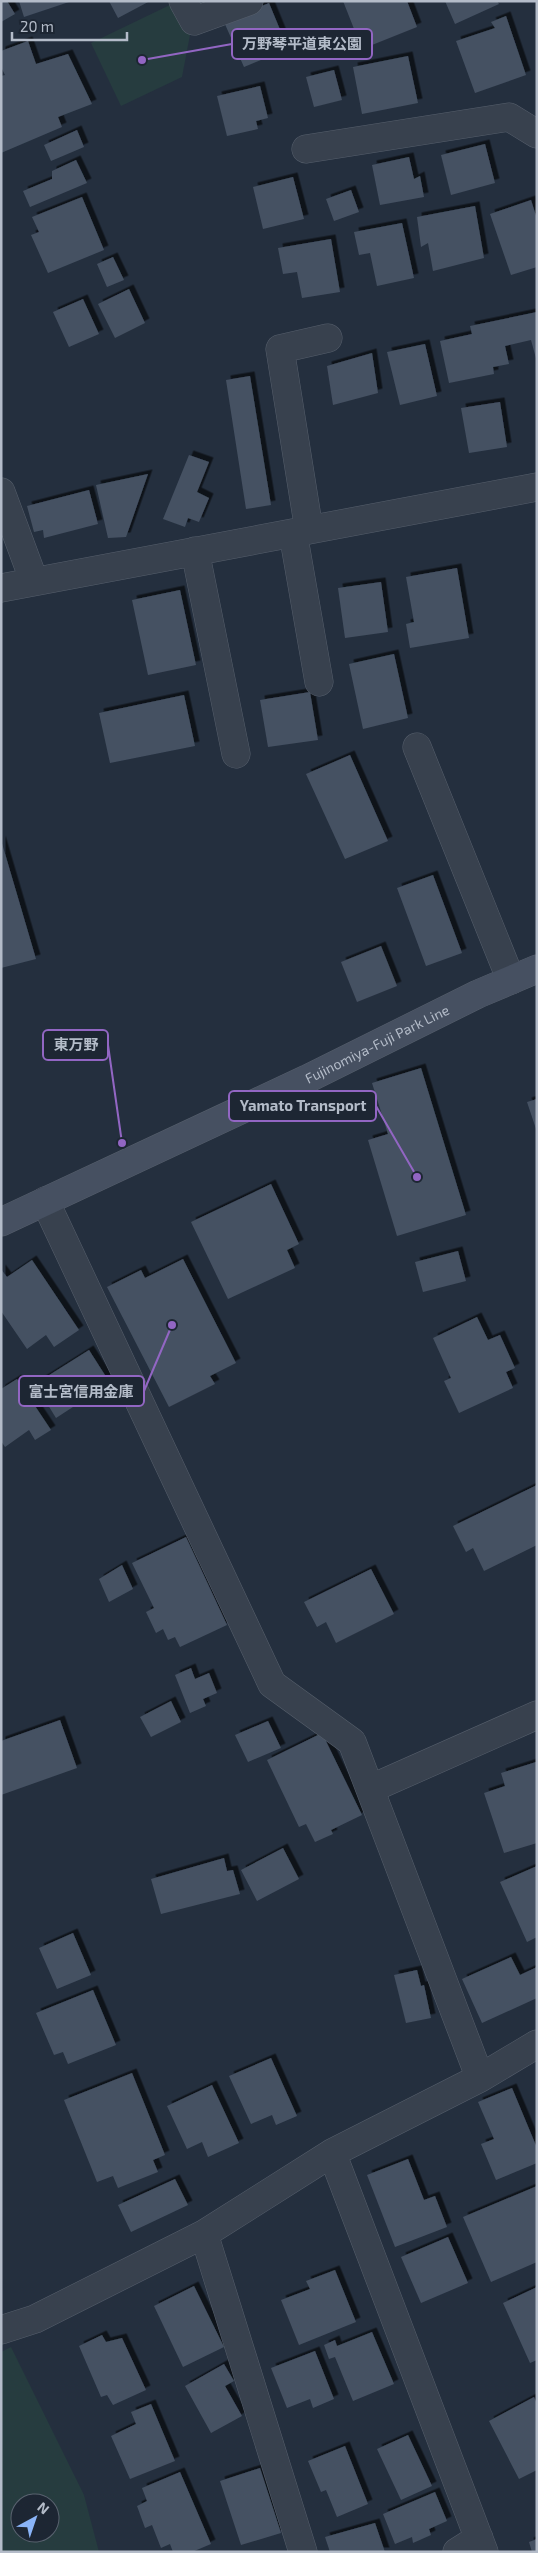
<svg xmlns="http://www.w3.org/2000/svg" width="538" height="2553" viewBox="0 0 538 2553" font-family="'Exo 2','Noto Sans JP',sans-serif">
	<style>
		.green { fill: #263c3f; fill-rule: evenodd }
		.building { fill: #455162; filter: url(#shadow) }
		.lines { fill: none; stroke-linecap: round; stroke-linejoin: round }
		.street-casing { stroke: #565f6c; stroke-width: 29 }
		.secondary-casing { stroke: #565f6c; stroke-width: 29 }
		.street { stroke: #38414e; stroke-width: 28 }
		.secondary { stroke: #465061; stroke-width: 28 }
		.labels { text-anchor: middle; stroke-width: 4.5; stroke-linejoin: round; paint-order: stroke }
		.street-label { font-size: 14px; fill: #b4bcc9; stroke: #1d2633 }
		.leader { fill: none; stroke: #9266c3; stroke-width: 2 }
		.callout-dot { fill: #9266c3; stroke: #1d2633; stroke-width: 2 }
		.callout { fill: #1d2633; stroke: #9266c3; stroke-width: 2 }
		.callout-label { font-size: 15px; text-anchor: middle; font-weight: bold; fill: #b4bcc9 }
	</style>
	<defs>
		<filter id="shadow"><feDropShadow dx="4.5" dy="-4.5" stdDeviation="0" flood-color="#0009"/></filter>
	</defs>
	<rect width="100%" height="100%" fill="#242f3e"/>
	<path class="green" d="M 174,3 L 190,35 L 182,77 L 121,106 L 91,43 Z
		M 11,2347 L 84,2495 L 99,2552 L 1,2552 L 1,2352 ZM 20,2503 L 50,2503 L 50,2533 L 20,2533 Z"/>
	<path class="building" d="M 1,1 L 7,1 L 15,14 L 1,22 Z
		M 19,1 L 69,1 L 69,2 L 24,17 Z
		M 109,1 L 150,1 L 118,18 Z
		M 343,1 L 407,1 L 417,27 L 362,49 Z
		M 445,1 L 497,1 L 499,4 L 455,24 Z
		M 269,3 L 288,49 L 244,67 L 224,22 Z
		M 506,16 L 526,75 L 475,93 L 456,41 L 495,28 L 491,22 Z
		M 28,41 L 36,64 L 68,54 L 92,104 L 58,117 L 62,127 L 1,153 L 1,76 L 5,75 L 1,67 L 1,51 Z
		M 408,56 L 418,103 L 362,114 L 353,67 Z
		M 334,70 L 342,100 L 314,107 L 306,77 Z
		M 260,86 L 268,118 L 256,121 L 258,129 L 227,136 L 217,96 Z
		M 77,130 L 84,147 L 51,161 L 44,145 Z
		M 485,144 L 495,183 L 451,195 L 441,155 Z
		M 409,157 L 414,179 L 420,176 L 424,197 L 380,205 L 372,165 Z
		M 76,160 L 87,183 L 30,207 L 23,191 L 52,179 L 52,171 Z
		M 293,177 L 304,219 L 263,229 L 253,187 Z
		M 351,190 L 359,212 L 334,221 L 326,199 Z
		M 82,197 L 104,250 L 48,273 L 31,235 L 39,232 L 32,217 Z
		M 531,200 L 537,219 L 537,267 L 511,275 L 490,214 Z
		M 475,206 L 484,258 L 433,271 L 428,243 L 421,247 L 417,217 Z
		M 402,223 L 414,278 L 377,286 L 370,253 L 359,255 L 354,232 Z
		M 331,239 L 340,292 L 302,298 L 297,272 L 283,274 L 278,248 Z
		M 113,257 L 124,280 L 107,287 L 97,264 Z
		M 129,289 L 145,323 L 115,338 L 98,304 Z
		M 83,299 L 99,334 L 69,347 L 53,312 Z
		M 537,312 L 537,362 L 531,340 L 505,346 L 509,364 L 493,367 L 494,374 L 449,383 L 440,341 L 472,334 L 470,326 Z
		M 425,344 L 437,396 L 400,405 L 387,352 Z
		M 372,353 L 378,393 L 333,405 L 327,366 Z
		M 250,376 L 271,505 L 246,509 L 226,380 Z
		M 500,402 L 507,447 L 469,453 L 461,408 Z
		M 189,455 L 209,462 L 197,492 L 209,498 L 199,522 L 188,518 L 185,527 L 163,519 Z
		M 148,474 L 126,537 L 108,538 L 96,485 Z
		M 89,490 L 98,524 L 44,538 L 43,530 L 34,532 L 27,506 Z
		M 457,568 L 469,638 L 410,648 L 406,624 L 414,622 L 406,577 Z
		M 381,582 L 388,632 L 345,638 L 338,588 Z
		M 180,590 L 196,665 L 148,675 L 132,600 Z
		M 394,654 L 408,718 L 363,729 L 349,664 Z
		M 310,692 L 318,740 L 268,747 L 260,700 Z
		M 184,695 L 195,746 L 110,763 L 99,713 Z
		M 350,755 L 388,841 L 345,859 L 306,774 Z
		M 1,840 L 36,959 L 1,968 Z
		M 433,875 L 462,953 L 426,966 L 397,888 Z
		M 381,946 L 397,986 L 357,1002 L 341,962 Z
		M 421,1068 L 466,1215 L 397,1236 L 368,1140 L 388,1134 L 372,1083 Z
		M 537,1099 L 537,1129 L 536,1129 L 527,1102 Z
		M 271,1184 L 299,1244 L 287,1250 L 295,1268 L 228,1299 L 191,1222 Z
		M 458,1251 L 466,1281 L 423,1292 L 415,1262 Z
		M 183,1259 L 236,1363 L 210,1376 L 215,1384 L 169,1407 L 107,1287 L 141,1270 L 145,1278 Z
		M 32,1260 L 79,1330 L 54,1347 L 46,1335 L 27,1349 L 1,1311 L 1,1269 L 7,1277 Z
		M 477,1317 L 488,1340 L 500,1335 L 515,1368 L 506,1372 L 513,1388 L 459,1413 L 444,1381 L 451,1378 L 433,1338 Z
		M 89,1350 L 110,1383 L 56,1418 L 35,1384 Z
		M 17,1379 L 51,1430 L 35,1440 L 29,1430 L 5,1447 L 1,1441 L 1,1389 Z
		M 537,1485 L 537,1545 L 484,1571 L 473,1548 L 466,1552 L 453,1526 Z
		M 186,1537 L 227,1625 L 180,1647 L 175,1637 L 168,1640 L 163,1629 L 156,1633 L 146,1612 L 154,1608 L 132,1563 Z
		M 122,1565 L 133,1589 L 109,1602 L 99,1579 Z
		M 371,1569 L 394,1614 L 336,1643 L 326,1622 L 317,1627 L 304,1602 Z
		M 191,1668 L 195,1679 L 209,1673 L 217,1693 L 203,1699 L 206,1706 L 190,1713 L 175,1675 Z
		M 171,1701 L 181,1722 L 151,1737 L 140,1717 Z
		M 60,1720 L 77,1768 L 1,1795 L 1,1741 Z
		M 268,1721 L 281,1748 L 248,1762 L 235,1735 Z
		M 322,1733 L 362,1815 L 331,1830 L 333,1834 L 315,1842 L 306,1824 L 299,1827 L 267,1760 Z
		M 536,1762 L 537,1843 L 504,1853 L 484,1793 L 505,1786 L 501,1773 Z
		M 283,1848 L 299,1879 L 257,1901 L 241,1870 Z
		M 224,1858 L 227,1871 L 233,1870 L 240,1894 L 161,1914 L 151,1879 Z
		M 537,1866 L 537,1937 L 527,1942 L 500,1882 Z
		M 73,1933 L 91,1975 L 57,1989 L 39,1948 Z
		M 511,1957 L 520,1975 L 537,1967 L 537,1998 L 482,2023 L 462,1979 Z
		M 417,1970 L 421,1986 L 424,1985 L 431,2018 L 406,2023 L 394,1975 Z
		M 93,1990 L 116,2045 L 68,2064 L 63,2052 L 54,2055 L 36,2013 Z
		M 271,2058 L 297,2116 L 276,2125 L 272,2115 L 251,2124 L 229,2076 Z
		M 132,2073 L 165,2155 L 153,2160 L 158,2172 L 118,2188 L 113,2176 L 97,2182 L 64,2100 Z
		M 212,2085 L 239,2143 L 208,2157 L 202,2142 L 187,2149 L 167,2106 Z
		M 512,2088 L 537,2148 L 537,2163 L 496,2180 L 481,2144 L 494,2139 L 478,2102 Z
		M 408,2159 L 424,2200 L 435,2196 L 447,2227 L 395,2247 L 367,2175 Z
		M 175,2179 L 188,2205 L 131,2232 L 118,2205 Z
		M 537,2186 L 537,2262 L 491,2282 L 463,2217 Z
		M 448,2237 L 468,2283 L 421,2303 L 401,2257 Z
		M 335,2270 L 356,2322 L 299,2345 L 281,2300 L 310,2289 L 306,2281 Z
		M 194,2286 L 224,2347 L 183,2367 L 154,2306 Z
		M 537,2287 L 537,2360 L 530,2363 L 503,2303 Z
		M 372,2332 L 394,2384 L 353,2401 L 335,2357 L 329,2359 L 324,2345 L 335,2340 L 337,2346 Z
		M 102,2335 L 106,2342 L 122,2338 L 146,2390 L 113,2405 L 107,2395 L 101,2397 L 79,2346 Z
		M 315,2351 L 334,2399 L 313,2408 L 310,2399 L 287,2408 L 271,2368 Z
		M 224,2364 L 234,2381 L 225,2386 L 242,2416 L 211,2433 L 185,2386 Z
		M 534,2397 L 537,2404 L 537,2470 L 519,2479 L 489,2421 Z
		M 151,2404 L 175,2461 L 130,2479 L 111,2436 L 136,2424 L 131,2412 Z
		M 408,2435 L 432,2486 L 401,2500 L 377,2449 Z
		M 345,2446 L 368,2504 L 337,2517 L 326,2490 L 321,2492 L 308,2461 Z
		M 260,2468 L 281,2533 L 241,2545 L 220,2481 Z
		M 180,2472 L 211,2544 L 192,2552 L 173,2552 L 170,2544 L 161,2548 L 152,2525 L 145,2528 L 137,2506 L 147,2501 L 142,2488 Z
		M 435,2492 L 447,2521 L 429,2529 L 431,2535 L 413,2543 L 412,2537 L 395,2544 L 383,2514 Z
		M 375,2523 L 385,2552 L 330,2552 L 325,2537 Z
		M 537,2539 L 537,2552 L 532,2552 L 529,2542 Z"/>
	<g class="lines">
		<g class="street-casing">
			<path id="street" d="M 183,1 L 194,21 L 249,1
				M 306,149 L 509,117 L 537,134
				M 1,492 L 34,581
				M 309,530 L 280,349 L 328,338
				M 293,533 L 319,682
				M 195,551 L 236,754
				M 1,588 L 537,487
				M 417,747 L 511,980
				M 45,1201 L 272,1684 L 352,1742 L 480,2078
				M 370,1789 L 537,1715
				M 332,2153 L 484,2552
				M 204,2234 L 303,2552
				M 1,2330 L 35,2319 L 204,2234 L 332,2153 L 480,2078 L 537,2044
				M 457,2552 L 479,2538"/>
		</g>
		<g class="secondary-casing">
			<g id="secondary">
				<path id="s1" d="M 1,1222 L 307,1079 L 478,994 L 537,969"/>
			</g>
		</g>
		<use href="#street" class="street"/>
		<use href="#secondary" class="secondary"/>
	</g>
	<g class="labels">
		<g class="street-label">
			<text dy="5" stroke="none"><textPath href="#s1" startOffset="416">Fujinomiya-Fuji Park Line</textPath></text>
		</g>
	</g>
	<path class="leader" d="M142 60L232 44M122 1143L108 1045M417 1177L376 1106M172 1325L144 1391"/>
	<g class="callout-dot">
		<circle cx="142" cy="60" r="5"/>
		<circle cx="122" cy="1143" r="5"/>
		<circle cx="417" cy="1177" r="5"/>
		<circle cx="172" cy="1325" r="5"/>
	</g>
	<g class="callout">
		<rect x="232" y="29" width="140" height="30" rx="5"/>
		<rect x="43" y="1030" width="65" height="30" rx="5"/>
		<rect x="229" y="1091" width="147" height="30" rx="5"/>
		<rect x="19" y="1376" width="125" height="30" rx="5"/>
	</g>
	<g class="callout-label">
		<text x="302" y="49">万野琴平道東公園</text>
		<text x="76" y="1050">東万野</text>
		<text x="303" y="1111">Yamato Transport</text>
		<text x="81" y="1397">富士宮信用金庫</text>
	</g>
	<rect width="538" height="2553" fill="none" stroke="#b4bcc9" stroke-width="5"/>
	<g transform="translate(35 2518) rotate(40)"><circle r="24" fill="#1d2633" stroke="#59626f"/>
	<path d="M0-4L9 19L0 12L-9 19Z" fill="#8ab4f8"/>
	<text y="-8" font-size="14" font-weight="bold" text-anchor="middle" fill="#b4bcc9">N</text>
	</g>
	<path d="M12 32v8h115v-8" fill="none" stroke="#b4bcc9" stroke-width="2.5"/>
	<text x="20" y="32" font-size="15" fill="#b4bcc9" stroke="#1d2633" stroke-width="4" paint-order="stroke">20 m</text>
</svg>
